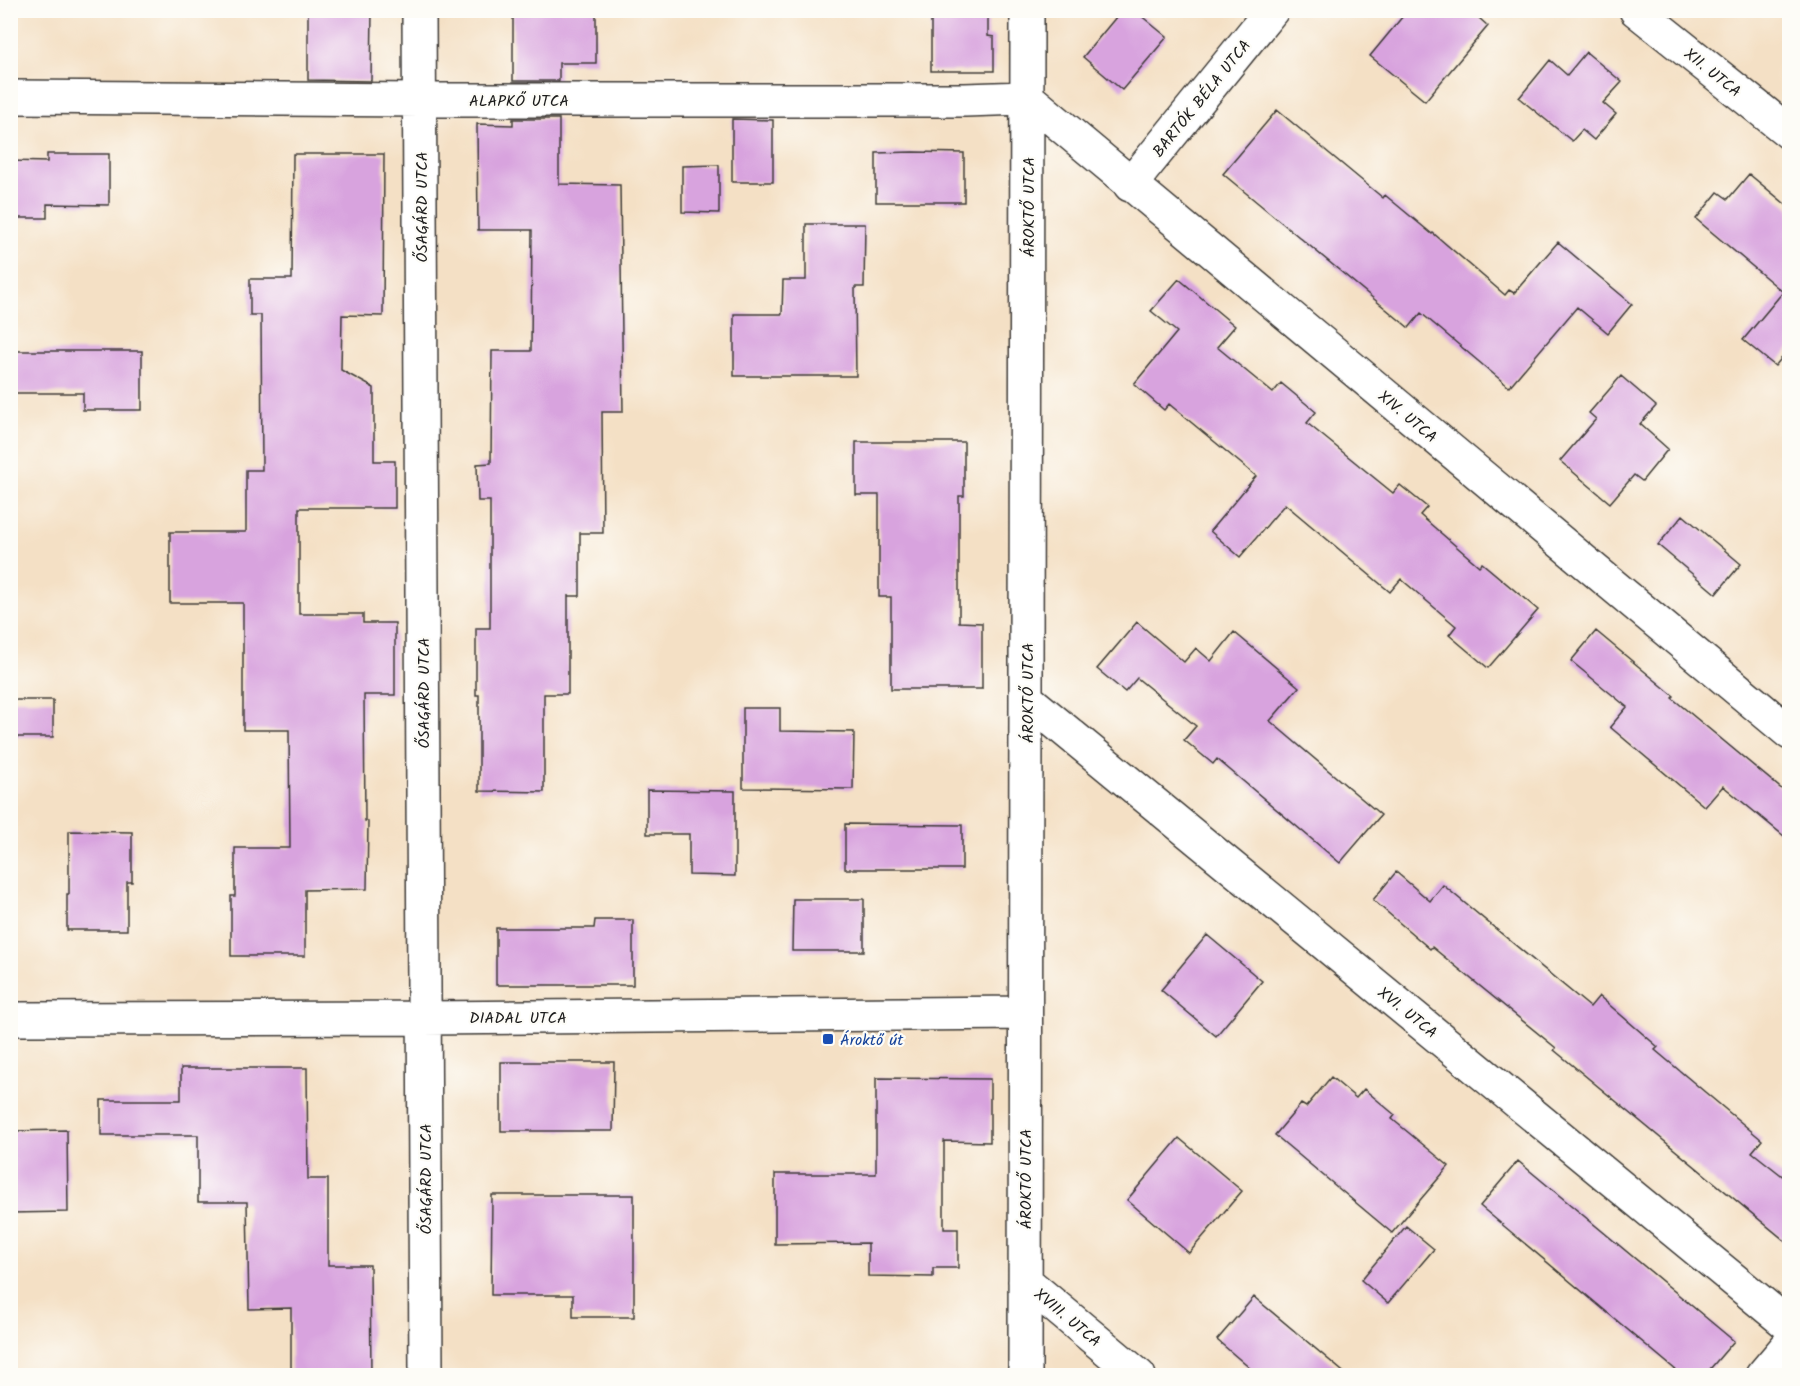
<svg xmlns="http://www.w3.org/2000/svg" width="1800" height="1386" viewBox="0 0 1800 1386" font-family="Kalam,sans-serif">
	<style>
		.building { fill: #d8a3de }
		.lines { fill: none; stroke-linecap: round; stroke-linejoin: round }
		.minor-casing { stroke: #3c3935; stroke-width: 36 }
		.minor { stroke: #fff; stroke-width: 33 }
		.transit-dot { fill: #1a4fb4; stroke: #fdfcf7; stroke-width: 2 }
		.labels { text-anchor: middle; stroke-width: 4.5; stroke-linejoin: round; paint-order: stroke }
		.street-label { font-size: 16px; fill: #1c1c1c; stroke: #fdfcf7 }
		.transit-label { font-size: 16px; fill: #164399; stroke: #fdfcf7; text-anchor: start }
	</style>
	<rect width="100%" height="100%" fill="#fdfcf7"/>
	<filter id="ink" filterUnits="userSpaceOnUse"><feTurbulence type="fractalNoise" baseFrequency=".0167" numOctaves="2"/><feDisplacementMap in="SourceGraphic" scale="12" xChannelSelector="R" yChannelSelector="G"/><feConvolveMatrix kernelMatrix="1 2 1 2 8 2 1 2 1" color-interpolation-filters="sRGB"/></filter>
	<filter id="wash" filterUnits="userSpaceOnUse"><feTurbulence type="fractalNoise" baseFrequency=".008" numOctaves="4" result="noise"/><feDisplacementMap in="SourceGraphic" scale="24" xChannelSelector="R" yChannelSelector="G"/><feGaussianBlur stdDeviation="1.35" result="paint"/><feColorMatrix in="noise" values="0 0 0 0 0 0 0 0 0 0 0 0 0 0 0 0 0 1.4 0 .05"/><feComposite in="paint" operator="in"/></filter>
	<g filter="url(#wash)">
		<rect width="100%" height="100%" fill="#f4e0c5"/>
		<g id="blocks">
			<path class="building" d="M 308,10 L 372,10 L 371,81 L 308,80 Z
				M 513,10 L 596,10 L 596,63 L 559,63 L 559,81 L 513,81 Z
				M 931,10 L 988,10 L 988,36 L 994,37 L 994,71 L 931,71 Z
				M 1122,10 L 1134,10 L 1167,37 L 1122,90 L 1083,57 Z
				M 1408,10 L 1470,10 L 1488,26 L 1425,101 L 1370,56 Z
				M 1586,52 L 1622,82 L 1603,103 L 1616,114 L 1594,140 L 1582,130 L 1572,141 L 1519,98 L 1550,60 L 1567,75 Z
				M 1277,110 L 1383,198 L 1385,195 L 1432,234 L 1433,233 L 1505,295 L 1509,290 L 1514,293 L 1558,242 L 1632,304 L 1608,333 L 1577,307 L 1509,387 L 1421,313 L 1409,328 L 1223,174 Z
				M 513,119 L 559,119 L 559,184 L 620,185 L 623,412 L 602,412 L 603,533 L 580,533 L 580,596 L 568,596 L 568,694 L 544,694 L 544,792 L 479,791 L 479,695 L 476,695 L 476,628 L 490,628 L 490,501 L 478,501 L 477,464 L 491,463 L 492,351 L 531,351 L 532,230 L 478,230 L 477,124 L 513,125 Z
				M 732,119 L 773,120 L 773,182 L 732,182 Z
				M 913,152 L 964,153 L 964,202 L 876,202 L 876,153 Z
				M 47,154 L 109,154 L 109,205 L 47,204 L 47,218 L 10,218 L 10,161 L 47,162 Z
				M 293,154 L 384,154 L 383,316 L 342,315 L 341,370 L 374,388 L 374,461 L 395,461 L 395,508 L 299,508 L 299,614 L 363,614 L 363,623 L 395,623 L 395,695 L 364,695 L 365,821 L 368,821 L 367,889 L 305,890 L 305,956 L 231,956 L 231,896 L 235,896 L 235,848 L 290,848 L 289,730 L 243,730 L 243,603 L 170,603 L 170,532 L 246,532 L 246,470 L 262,470 L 261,315 L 250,315 L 250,279 L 292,279 Z
				M 719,165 L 719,213 L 682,212 L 682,166 Z
				M 1749,174 L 1790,208 L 1790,348 L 1775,366 L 1743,340 L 1783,292 L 1696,219 L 1718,192 L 1728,199 Z
				M 806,224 L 865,224 L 864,287 L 855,287 L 856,376 L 734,376 L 734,314 L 782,314 L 783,280 L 806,280 Z
				M 1179,279 L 1235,326 L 1217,347 L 1273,393 L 1281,383 L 1316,412 L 1307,423 L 1393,493 L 1400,485 L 1427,507 L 1420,515 L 1479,566 L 1482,563 L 1538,610 L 1488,668 L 1449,635 L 1456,626 L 1401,579 L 1390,592 L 1285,504 L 1240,557 L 1210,531 L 1256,476 L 1169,404 L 1164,410 L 1134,384 L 1177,332 L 1151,311 Z
				M 10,351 L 142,351 L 142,410 L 83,410 L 83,393 L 10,393 Z
				M 1621,376 L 1656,406 L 1640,424 L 1668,449 L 1642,481 L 1634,475 L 1610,503 L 1560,461 L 1596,419 L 1589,413 Z
				M 856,442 L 964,442 L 964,496 L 959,496 L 959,622 L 982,623 L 982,689 L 891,689 L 891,597 L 879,597 L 879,495 L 856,495 Z
				M 1683,515 L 1741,564 L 1716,594 L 1658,545 Z
				M 1137,622 L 1184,662 L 1196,648 L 1211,661 L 1234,632 L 1299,687 L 1270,721 L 1381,815 L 1340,863 L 1217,759 L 1213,764 L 1184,740 L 1196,726 L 1137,678 L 1125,692 L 1097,669 Z
				M 1596,631 L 1674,696 L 1672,698 L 1790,796 L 1790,841 L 1723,786 L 1705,807 L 1610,727 L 1627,707 L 1571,661 Z
				M 10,700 L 53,700 L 53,737 L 10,737 Z
				M 743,708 L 780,708 L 780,731 L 854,732 L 853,789 L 743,788 Z
				M 647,790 L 735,791 L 735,876 L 689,875 L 689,834 L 647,834 Z
				M 845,824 L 962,825 L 962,869 L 845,869 Z
				M 69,831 L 132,832 L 132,882 L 127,882 L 127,930 L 67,930 L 67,894 L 69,894 Z
				M 1396,872 L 1430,901 L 1443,885 L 1590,1007 L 1599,996 L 1658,1047 L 1655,1050 L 1762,1140 L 1752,1152 L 1790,1182 L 1790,1245 L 1554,1050 L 1556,1048 L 1432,947 L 1430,949 L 1373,900 Z
				M 793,899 L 864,899 L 864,951 L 792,951 Z
				M 595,920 L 633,920 L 633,985 L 496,985 L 496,928 L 594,928 Z
				M 1207,935 L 1262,981 L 1216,1036 L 1161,990 Z
				M 501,1062 L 614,1062 L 613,1131 L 501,1131 Z
				M 181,1068 L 307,1068 L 308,1179 L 328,1179 L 328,1265 L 370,1265 L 371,1376 L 291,1376 L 291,1308 L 249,1309 L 247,1202 L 198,1202 L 198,1135 L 101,1135 L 101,1100 L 181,1100 Z
				M 1331,1077 L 1356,1098 L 1364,1089 L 1395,1115 L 1392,1119 L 1449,1166 L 1392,1233 L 1275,1135 L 1301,1104 L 1306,1107 Z
				M 876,1078 L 990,1079 L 990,1142 L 944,1141 L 944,1229 L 958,1229 L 958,1268 L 933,1268 L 933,1277 L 868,1276 L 868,1243 L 775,1244 L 775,1174 L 876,1174 Z
				M 67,1130 L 68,1212 L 10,1213 L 10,1131 Z
				M 1179,1138 L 1242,1191 L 1189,1253 L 1127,1200 Z
				M 1518,1161 L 1734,1341 L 1704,1376 L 1683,1376 L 1480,1206 Z
				M 492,1195 L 634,1195 L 634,1317 L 573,1317 L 573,1295 L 491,1295 Z
				M 1406,1226 L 1434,1249 L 1388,1303 L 1361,1280 Z
				M 1254,1297 L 1348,1376 L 1259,1376 L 1217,1340 Z"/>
		</g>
	</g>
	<g filter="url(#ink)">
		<use href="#blocks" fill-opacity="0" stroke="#3c3935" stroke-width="1.5"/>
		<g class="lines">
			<g class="minor-casing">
				<path id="minor" d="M 419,10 L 426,1376
					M 1636,10 L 1790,133
					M 10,97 L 420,100 L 965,100 L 1028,98 L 1790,733
					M 1130,185 L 1272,10
					M 1027,699 L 1790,1326
					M 10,1019 L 424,1018 L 1025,1013
					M 1025,1281 L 1139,1376
					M 1025,1376 L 1027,10
					M 1762,1376 L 1790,1343"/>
			</g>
			<use href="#minor" class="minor"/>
		</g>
	</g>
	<rect class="transit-dot" x="822" y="1033" width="12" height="12" rx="3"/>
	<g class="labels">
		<g class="street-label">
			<text transform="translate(1713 72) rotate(39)" y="6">XII. UTCA</text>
			<text transform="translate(1201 98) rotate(-51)" y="6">BARTÓK BÉLA UTCA</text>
			<text x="519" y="106">ALAPKŐ UTCA</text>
			<text transform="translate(421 207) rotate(-90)" y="6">ŐSAGÁRD UTCA</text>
			<text transform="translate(1028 207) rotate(-90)" y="6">ÁROKTŐ UTCA</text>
			<text transform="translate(1408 416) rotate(40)" y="6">XIV. UTCA</text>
			<text transform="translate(423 693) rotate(-90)" y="6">ŐSAGÁRD UTCA</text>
			<text transform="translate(1027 693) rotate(-90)" y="6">ÁROKTŐ UTCA</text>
			<text transform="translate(1408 1012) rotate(39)" y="6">XVI. UTCA</text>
			<text x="518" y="1023">DIADAL UTCA</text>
			<text transform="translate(425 1179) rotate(-90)" y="6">ŐSAGÁRD UTCA</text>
			<text transform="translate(1025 1179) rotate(-90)" y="6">ÁROKTŐ UTCA</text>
			<text transform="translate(1068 1317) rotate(40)" y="6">XVIII. UTCA</text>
		</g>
		<g class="transit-label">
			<text x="840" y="1045">Ároktő út</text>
		</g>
	</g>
	<rect width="1800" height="1386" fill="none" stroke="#fdfcf7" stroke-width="36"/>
</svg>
